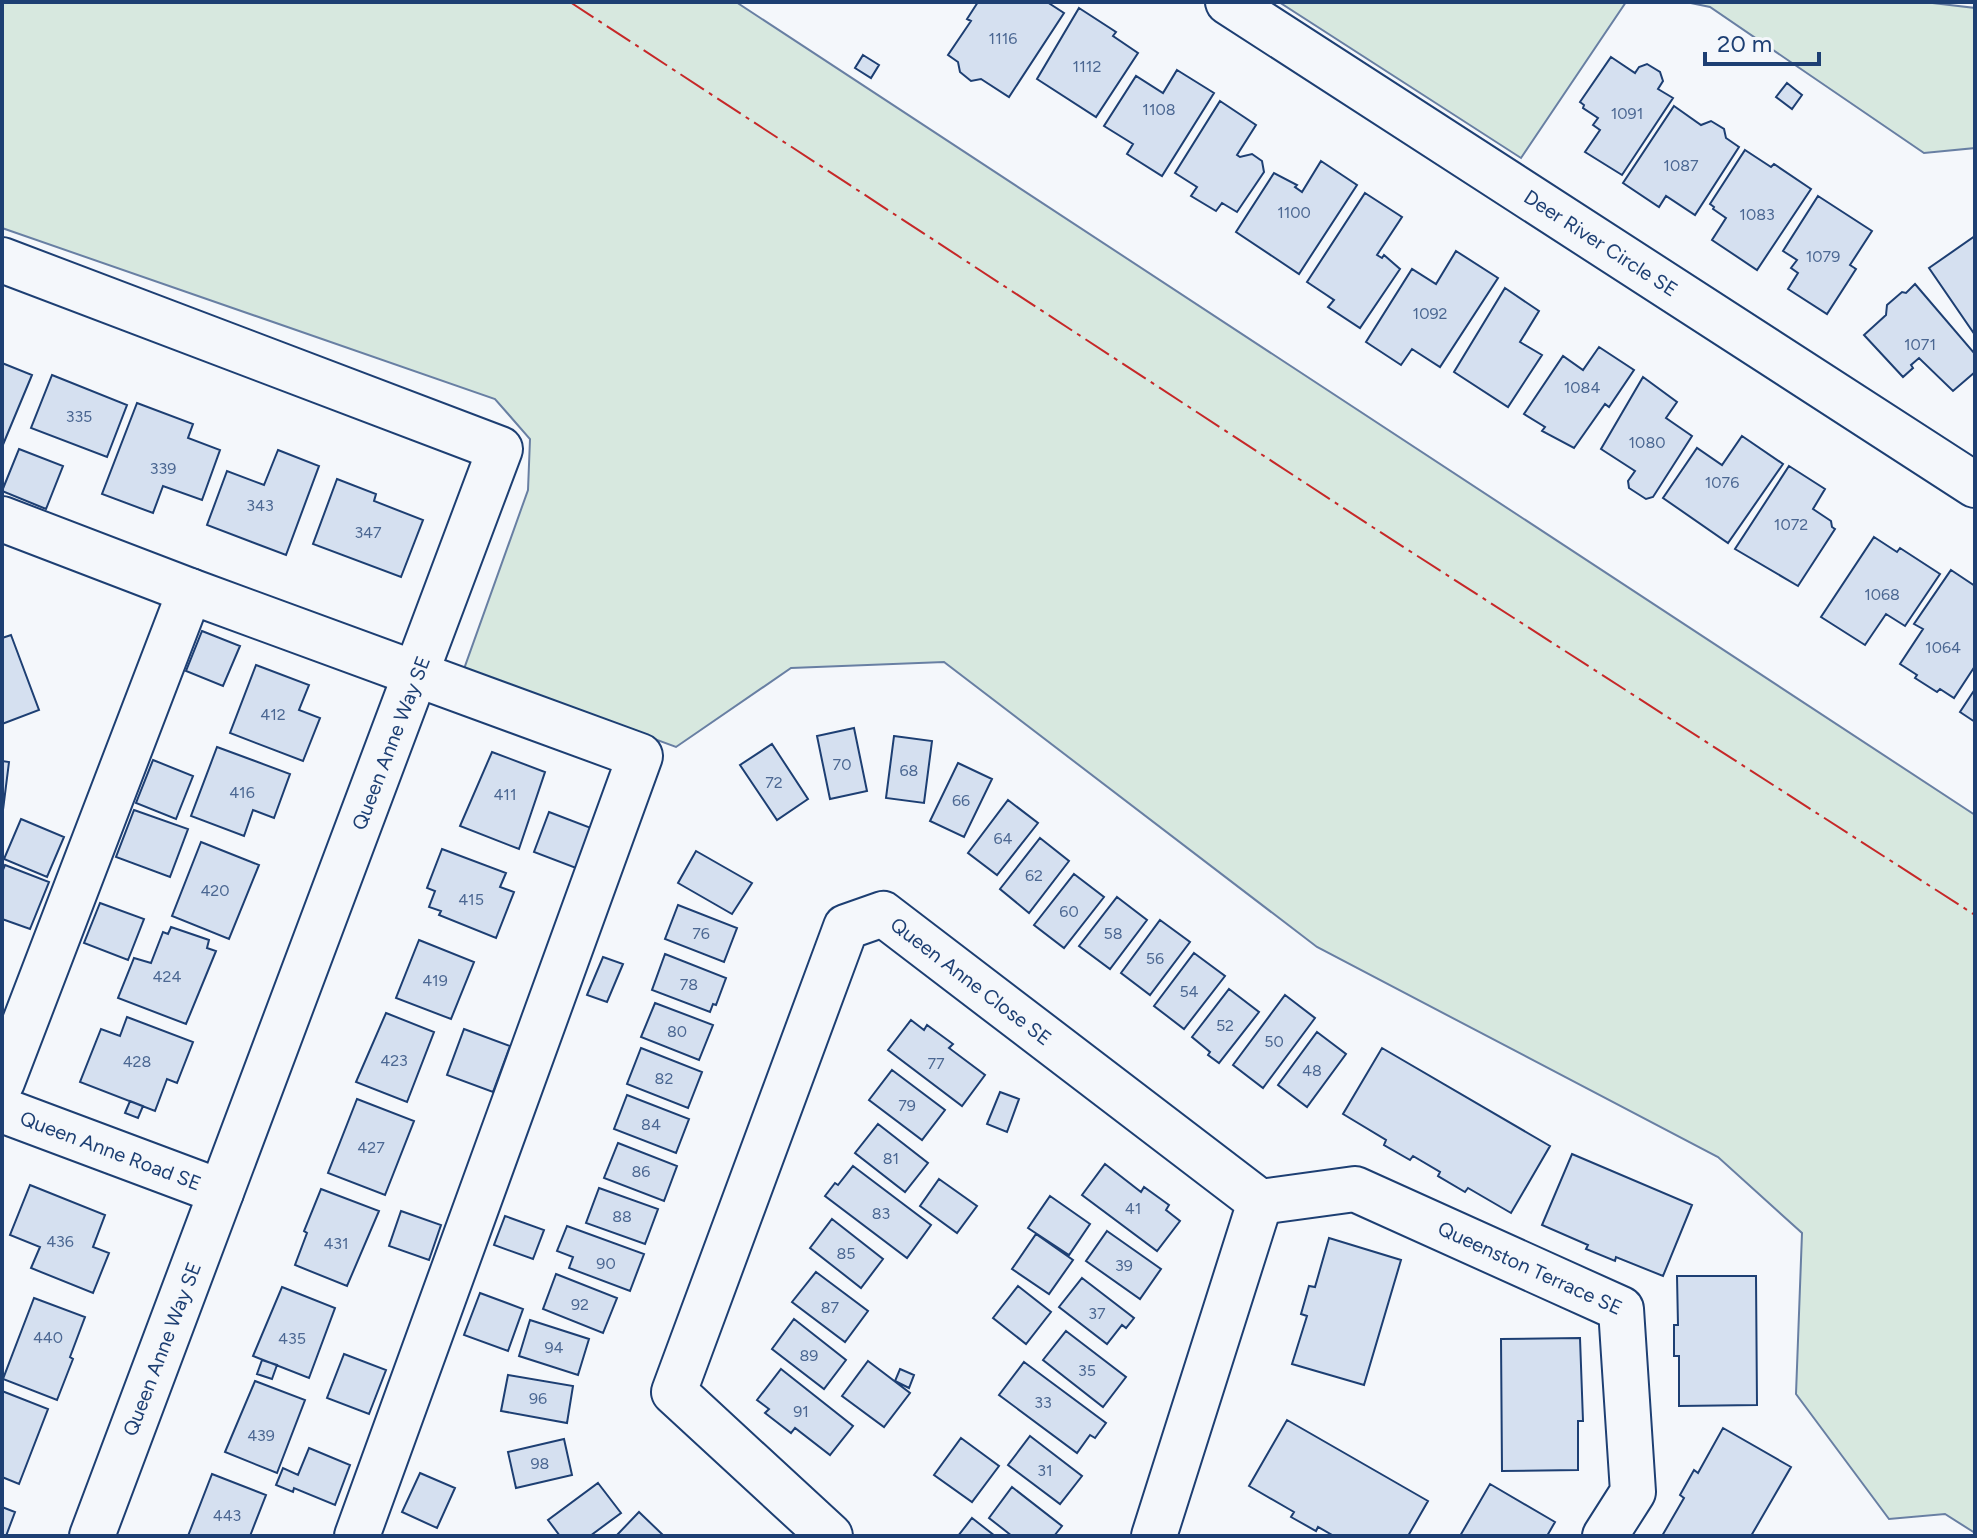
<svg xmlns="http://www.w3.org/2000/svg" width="1977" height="1538" viewBox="0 0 1977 1538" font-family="Figtree,sans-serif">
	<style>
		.green { fill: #d7e8df; stroke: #687fa3; stroke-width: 2 }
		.building { fill: #d5e0f0; stroke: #1d3f73; stroke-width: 2 }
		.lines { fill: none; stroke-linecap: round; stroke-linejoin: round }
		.minor-casing { stroke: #1d3f73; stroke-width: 48 }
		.minor { stroke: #f4f7fb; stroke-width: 44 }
		.power { stroke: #c62828; stroke-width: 2; stroke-dasharray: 28 6 4 6; stroke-linecap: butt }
		.labels { text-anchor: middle; stroke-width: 6; stroke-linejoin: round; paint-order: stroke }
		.number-label { font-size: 16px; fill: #4b6792 }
		.street-label { font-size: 20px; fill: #1d3f73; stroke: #f4f7fb }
	</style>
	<rect width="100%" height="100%" fill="#f4f7fb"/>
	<path class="green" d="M 2,2 L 736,2 L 1975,815 L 1975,1533 L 1945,1514 L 1889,1519 L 1796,1394 L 1802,1233 L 1718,1157 L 1317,947 L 944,662 L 791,668 L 676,747 L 464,669 L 528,490 L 530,439 L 495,399 L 2,228 Z
		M 1279,2 L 1626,2 L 1521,158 Z
		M 1686,2 L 1924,2 L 1975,8 L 1975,148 L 1924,153 L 1710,7 Z"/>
	<path class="building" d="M 978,2 L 1047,2 L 1064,13 L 1009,97 L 981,79 L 971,81 L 960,72 L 958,62 L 948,55 L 971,21 L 967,19 Z
		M 1079,8 L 1116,32 L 1113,36 L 1138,53 L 1096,117 L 1037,79 Z
		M 863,55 L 879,65 L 871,78 L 855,68 Z
		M 1611,57 L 1635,73 L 1639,67 L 1647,64 L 1660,72 L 1663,81 L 1658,89 L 1673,98 L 1622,175 L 1585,152 L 1600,130 L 1593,125 L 1598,118 L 1583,108 L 1584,105 L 1580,102 Z
		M 1177,70 L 1214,93 L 1162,176 L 1127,154 L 1133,144 L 1104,126 L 1136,76 L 1163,93 Z
		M 1787,83 L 1802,95 L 1792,109 L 1776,97 Z
		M 1220,101 L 1256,125 L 1237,155 L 1240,157 L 1252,154 L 1262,161 L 1264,172 L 1237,212 L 1222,203 L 1216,211 L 1191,196 L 1197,187 L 1175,173 Z
		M 1674,106 L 1701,125 L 1711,121 L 1724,129 L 1726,138 L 1739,147 L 1695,215 L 1666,196 L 1659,207 L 1623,183 Z
		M 1745,150 L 1771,167 L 1774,164 L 1811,189 L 1757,270 L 1712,240 L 1726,218 L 1713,209 L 1714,207 L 1710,204 Z
		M 1321,161 L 1357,185 L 1299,274 L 1236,232 L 1274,173 L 1297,185 L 1295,187 L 1302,192 Z
		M 1365,193 L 1402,217 L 1377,255 L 1382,258 L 1384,255 L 1400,269 L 1360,328 L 1328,307 L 1334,300 L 1307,282 Z
		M 1818,196 L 1872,231 L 1850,265 L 1856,269 L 1827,314 L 1788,289 L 1798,273 L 1791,268 L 1797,260 L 1783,251 Z
		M 1975,236 L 1975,335 L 1929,268 Z
		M 1456,251 L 1498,278 L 1440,367 L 1412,349 L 1401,365 L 1366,342 L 1412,269 L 1436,284 Z
		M 1915,284 L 1975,354 L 1975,372 L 1953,391 L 1919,358 L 1911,365 L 1913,368 L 1903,377 L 1864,335 L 1886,315 L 1887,305 L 1902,292 L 1906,293 Z
		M 1505,288 L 1539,311 L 1520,342 L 1542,355 L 1508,407 L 1454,372 Z
		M 1599,347 L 1634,370 L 1609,407 L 1605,404 L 1574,448 L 1542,431 L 1545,427 L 1524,414 L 1563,356 L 1583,370 Z
		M 2,363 L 32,375 L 2,447 Z
		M 52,375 L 127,405 L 107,457 L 31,428 Z
		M 1643,377 L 1677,402 L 1666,418 L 1692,436 L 1653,497 L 1646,499 L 1629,488 L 1628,481 L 1635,471 L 1601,449 Z
		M 137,403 L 193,424 L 188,438 L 220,450 L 202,500 L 163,486 L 153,513 L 102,494 Z
		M 1742,436 L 1783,464 L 1728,543 L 1663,498 L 1697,448 L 1722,465 Z
		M 19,449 L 63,466 L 46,509 L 2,491 Z
		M 278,450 L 319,466 L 286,555 L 207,525 L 227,471 L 264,485 Z
		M 1789,466 L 1825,489 L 1813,509 L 1831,521 L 1832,527 L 1835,529 L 1798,586 L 1735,549 Z
		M 337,479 L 376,494 L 374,501 L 423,520 L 401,577 L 313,544 Z
		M 1874,537 L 1897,552 L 1900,548 L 1940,574 L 1905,626 L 1886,614 L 1865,645 L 1821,617 Z
		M 1951,570 L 1975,586 L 1975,666 L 1954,698 L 1940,689 L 1937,692 L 1915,678 L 1917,675 L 1900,664 L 1923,629 L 1914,624 Z
		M 202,631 L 240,646 L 223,686 L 186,671 Z
		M 11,635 L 39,710 L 2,724 L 2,638 Z
		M 256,665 L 309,685 L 299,710 L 320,718 L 303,761 L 230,733 Z
		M 1975,689 L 1975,722 L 1960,712 Z
		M 854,728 L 867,791 L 830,799 L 817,736 Z
		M 894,736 L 932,741 L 924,803 L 886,798 Z
		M 772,744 L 808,799 L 777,820 L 740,765 Z
		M 217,747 L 290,774 L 274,818 L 253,810 L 244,836 L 191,816 Z
		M 492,752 L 545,772 L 519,849 L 460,826 Z
		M 153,760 L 193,776 L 176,819 L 136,803 Z
		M 2,761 L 9,762 L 2,818 Z
		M 958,763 L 992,779 L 964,837 L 930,821 Z
		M 1008,800 L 1038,823 L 997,875 L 968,853 Z
		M 134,810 L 188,829 L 170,877 L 116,857 Z
		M 549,812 L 591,828 L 576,868 L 534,852 Z
		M 21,819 L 64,837 L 47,877 L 4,859 Z
		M 1040,838 L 1069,861 L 1029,913 L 1000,889 Z
		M 201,842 L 259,865 L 229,939 L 172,916 Z
		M 442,849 L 506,873 L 500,887 L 514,892 L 496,938 L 439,915 L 441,911 L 429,907 L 435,891 L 427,888 Z
		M 696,851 L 752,883 L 732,914 L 678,883 Z
		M 5,865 L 49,882 L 30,929 L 2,919 L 2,872 Z
		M 1074,874 L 1104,897 L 1064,948 L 1034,925 Z
		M 1117,897 L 1147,920 L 1110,969 L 1079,946 Z
		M 100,903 L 144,919 L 128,960 L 84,943 Z
		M 678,905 L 737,928 L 724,962 L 665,939 Z
		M 1160,920 L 1190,942 L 1150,995 L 1121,973 Z
		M 171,927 L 209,940 L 207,948 L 216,951 L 186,1024 L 118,998 L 134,958 L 151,963 L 163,932 L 168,934 Z
		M 419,940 L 474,962 L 451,1019 L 396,998 Z
		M 1194,953 L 1225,976 L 1184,1029 L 1154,1006 Z
		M 665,954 L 726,978 L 716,1005 L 713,1004 L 710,1012 L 652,990 Z
		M 603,957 L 623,964 L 607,1002 L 587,995 Z
		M 1229,989 L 1259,1012 L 1219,1063 L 1208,1055 L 1210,1052 L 1192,1037 Z
		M 1285,995 L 1315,1018 L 1263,1088 L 1233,1065 Z
		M 655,1003 L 713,1025 L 699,1060 L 641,1037 Z
		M 386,1013 L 434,1032 L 407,1102 L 356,1082 Z
		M 127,1017 L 193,1042 L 177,1083 L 167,1079 L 155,1111 L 80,1082 L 101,1029 L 120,1036 Z
		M 911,1020 L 924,1030 L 927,1025 L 953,1044 L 949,1048 L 985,1075 L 962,1106 L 888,1050 Z
		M 464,1029 L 510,1046 L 493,1092 L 447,1075 Z
		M 1317,1032 L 1346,1054 L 1307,1107 L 1278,1085 Z
		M 641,1048 L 702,1072 L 688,1108 L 627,1084 Z
		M 1382,1048 L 1550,1146 L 1511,1213 L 1468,1188 L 1465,1192 L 1438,1176 L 1440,1172 L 1413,1156 L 1410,1160 L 1384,1145 L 1386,1140 L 1343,1114 Z
		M 892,1070 L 945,1110 L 922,1140 L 869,1100 Z
		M 1000,1092 L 1019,1099 L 1007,1132 L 987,1124 Z
		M 627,1095 L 689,1119 L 676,1153 L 614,1129 Z
		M 357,1099 L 414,1121 L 385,1195 L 328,1173 Z
		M 130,1101 L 143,1106 L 138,1118 L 125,1113 Z
		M 878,1124 L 928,1163 L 905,1192 L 855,1153 Z
		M 618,1143 L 677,1166 L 664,1201 L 604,1178 Z
		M 1572,1154 L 1692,1205 L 1663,1276 L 1616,1257 L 1615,1261 L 1586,1249 L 1588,1245 L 1542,1225 Z
		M 1105,1164 L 1141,1192 L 1144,1187 L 1169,1205 L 1166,1210 L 1180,1221 L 1157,1251 L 1082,1195 Z
		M 853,1166 L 931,1225 L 907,1258 L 825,1196 L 835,1183 L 838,1185 Z
		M 939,1179 L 977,1206 L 957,1233 L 920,1206 Z
		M 30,1185 L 105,1215 L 93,1247 L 109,1253 L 93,1293 L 31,1268 L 40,1247 L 10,1235 Z
		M 599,1188 L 658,1209 L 645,1244 L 586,1223 Z
		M 321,1189 L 379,1211 L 347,1286 L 295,1265 L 307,1233 L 304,1231 Z
		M 1050,1196 L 1090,1224 L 1069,1255 L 1028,1228 Z
		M 401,1211 L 441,1225 L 429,1260 L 389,1246 Z
		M 505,1216 L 544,1230 L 533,1259 L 494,1245 Z
		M 832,1219 L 883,1259 L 861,1288 L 810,1248 Z
		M 567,1226 L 644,1254 L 630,1291 L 569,1268 L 573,1257 L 557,1251 Z
		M 1107,1231 L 1161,1269 L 1140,1299 L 1086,1261 Z
		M 1036,1234 L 1073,1260 L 1049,1294 L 1012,1269 Z
		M 1329,1238 L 1401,1260 L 1364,1385 L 1292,1364 L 1307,1316 L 1301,1314 L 1309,1286 L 1315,1287 Z
		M 816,1272 L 868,1311 L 845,1342 L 792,1302 Z
		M 556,1274 L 617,1298 L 603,1333 L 543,1309 Z
		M 1677,1276 L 1756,1276 L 1757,1405 L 1679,1406 L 1679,1356 L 1674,1356 L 1674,1325 L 1678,1325 Z
		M 1082,1278 L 1134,1318 L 1126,1328 L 1122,1325 L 1107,1344 L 1059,1307 Z
		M 1018,1286 L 1051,1312 L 1026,1344 L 993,1318 Z
		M 282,1287 L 335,1308 L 309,1378 L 253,1356 Z
		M 480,1293 L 523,1309 L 508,1351 L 464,1335 Z
		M 34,1298 L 85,1317 L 70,1357 L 73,1359 L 57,1400 L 3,1379 Z
		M 794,1319 L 846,1360 L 824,1389 L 772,1349 Z
		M 530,1320 L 589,1339 L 578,1375 L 519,1356 Z
		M 1066,1331 L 1126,1377 L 1103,1407 L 1043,1360 Z
		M 1580,1338 L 1583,1421 L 1578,1421 L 1578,1470 L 1502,1471 L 1501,1339 Z
		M 344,1354 L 386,1370 L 369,1414 L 327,1398 Z
		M 262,1360 L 277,1365 L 272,1379 L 257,1374 Z
		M 868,1361 L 910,1393 L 884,1427 L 842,1396 Z
		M 1024,1362 L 1106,1423 L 1095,1438 L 1090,1435 L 1077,1453 L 999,1395 Z
		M 781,1369 L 853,1426 L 830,1455 L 795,1428 L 791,1433 L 765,1413 L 769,1409 L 757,1400 Z
		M 900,1369 L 914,1375 L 909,1388 L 895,1381 Z
		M 508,1375 L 573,1386 L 567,1423 L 501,1411 Z
		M 255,1381 L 305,1400 L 277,1473 L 225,1452 Z
		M 2,1391 L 48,1409 L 19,1484 L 2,1477 Z
		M 1287,1420 L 1428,1501 L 1408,1536 L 1334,1536 L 1318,1527 L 1316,1531 L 1291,1517 L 1294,1512 L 1249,1486 Z
		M 1723,1428 L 1791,1467 L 1751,1536 L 1662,1536 L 1684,1498 L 1680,1495 L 1694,1470 L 1698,1473 Z
		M 1030,1436 L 1082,1476 L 1060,1504 L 1008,1465 Z
		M 961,1438 L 999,1466 L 972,1502 L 934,1475 Z
		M 564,1439 L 572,1475 L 516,1488 L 508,1452 Z
		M 309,1448 L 350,1465 L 335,1505 L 294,1488 L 293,1492 L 276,1485 L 283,1468 L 298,1475 Z
		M 420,1473 L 455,1488 L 437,1528 L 402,1512 Z
		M 212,1474 L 266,1495 L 250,1536 L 188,1536 Z
		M 598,1483 L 621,1513 L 590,1536 L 560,1536 L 548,1520 Z
		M 1490,1484 L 1555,1522 L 1547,1536 L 1460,1536 Z
		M 1012,1487 L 1062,1526 L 1054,1536 L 1012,1536 L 989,1518 Z
		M 2,1507 L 15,1512 L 6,1536 L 2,1536 Z
		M 639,1512 L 664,1536 L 616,1536 Z
		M 972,1518 L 995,1536 L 958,1536 Z"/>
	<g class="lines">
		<g class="minor-casing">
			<g id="minor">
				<path id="s1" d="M 1228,2 L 1975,485"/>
				<path d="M 2,260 L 500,449 L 92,1536"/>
				<path d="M 2,519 L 190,591 L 640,756 L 357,1536"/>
				<path d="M 2,1082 L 190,591"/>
				<path id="s2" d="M 2,1110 L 221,1192"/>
				<path id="s3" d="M 1260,1202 L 1355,1189 L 1621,1309 L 1633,1492 L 1605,1536"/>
				<path id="s4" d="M 830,1536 L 674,1392 L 846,927 L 883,914 L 1260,1202 L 1154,1536"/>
			</g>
		</g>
		<use href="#minor" class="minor"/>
		<path class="power" d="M 570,2 L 1374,528 L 1975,915"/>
	</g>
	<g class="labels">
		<g class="number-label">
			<text x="1003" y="44">1116</text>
			<text x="1087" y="72">1112</text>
			<text x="1159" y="115">1108</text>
			<text x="1627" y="119">1091</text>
			<text x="1681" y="171">1087</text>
			<text x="1294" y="218">1100</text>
			<text x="1757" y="220">1083</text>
			<text x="1823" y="262">1079</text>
			<text x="1430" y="319">1092</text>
			<text x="1920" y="350">1071</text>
			<text x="1582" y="393">1084</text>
			<text x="79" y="422">335</text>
			<text x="1647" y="448">1080</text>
			<text x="163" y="474">339</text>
			<text x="1722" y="488">1076</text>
			<text x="260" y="511">343</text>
			<text x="1791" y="530">1072</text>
			<text x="368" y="538">347</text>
			<text x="1882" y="600">1068</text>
			<text x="1943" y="653">1064</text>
			<text x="273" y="720">412</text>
			<text x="842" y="770">70</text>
			<text x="909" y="776">68</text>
			<text x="774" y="788">72</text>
			<text x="242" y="798">416</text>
			<text x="505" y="800">411</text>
			<text x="961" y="806">66</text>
			<text x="1003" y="844">64</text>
			<text x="1034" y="881">62</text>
			<text x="215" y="896">420</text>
			<text x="471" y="905">415</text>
			<text x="1069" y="917">60</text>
			<text x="701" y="939">76</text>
			<text x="1113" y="939">58</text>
			<text x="1155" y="964">56</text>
			<text x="167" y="982">424</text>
			<text x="435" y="986">419</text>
			<text x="689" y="990">78</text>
			<text x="1189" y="997">54</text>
			<text x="1225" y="1031">52</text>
			<text x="677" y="1037">80</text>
			<text x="1274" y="1047">50</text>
			<text x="394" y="1066">423</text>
			<text x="137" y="1067">428</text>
			<text x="936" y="1069">77</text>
			<text x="1312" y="1076">48</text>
			<text x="664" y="1084">82</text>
			<text x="907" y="1111">79</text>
			<text x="651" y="1130">84</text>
			<text x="371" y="1153">427</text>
			<text x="891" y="1164">81</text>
			<text x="641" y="1177">86</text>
			<text x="1133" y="1214">41</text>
			<text x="881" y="1219">83</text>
			<text x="622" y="1222">88</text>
			<text x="60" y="1247">436</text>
			<text x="336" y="1249">431</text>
			<text x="846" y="1259">85</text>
			<text x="606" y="1269">90</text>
			<text x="1124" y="1271">39</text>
			<text x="580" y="1310">92</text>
			<text x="830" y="1313">87</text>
			<text x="1097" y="1319">37</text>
			<text x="48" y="1343">440</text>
			<text x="292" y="1344">435</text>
			<text x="554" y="1353">94</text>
			<text x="809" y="1361">89</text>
			<text x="1087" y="1376">35</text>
			<text x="538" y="1404">96</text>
			<text x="1043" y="1408">33</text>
			<text x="801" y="1417">91</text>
			<text x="261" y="1441">439</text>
			<text x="540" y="1469">98</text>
			<text x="1045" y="1476">31</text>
			<text x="227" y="1521">443</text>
		</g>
		<g class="street-label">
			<text dy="7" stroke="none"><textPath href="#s1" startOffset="444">Deer River Circle SE</textPath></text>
			<text transform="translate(391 743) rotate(-69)" y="7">Queen Anne Way SE</text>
			<text dy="7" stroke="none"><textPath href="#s4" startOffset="858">Queen Anne Close SE</textPath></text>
			<text dy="7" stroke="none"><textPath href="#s2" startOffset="116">Queen Anne Road SE</textPath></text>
			<text dy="7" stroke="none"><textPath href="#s3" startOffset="288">Queenston Terrace SE</textPath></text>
			<text transform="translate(162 1349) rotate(-69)" y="7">Queen Anne Way SE</text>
		</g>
	</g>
	<rect width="1977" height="1538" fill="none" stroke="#1d3f73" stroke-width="8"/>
	<path d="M1705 52v12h114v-12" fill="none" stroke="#1d3f73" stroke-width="4"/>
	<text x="1717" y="52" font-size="24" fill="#1d3f73" stroke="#f4f7fb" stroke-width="6" paint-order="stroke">20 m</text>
</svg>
